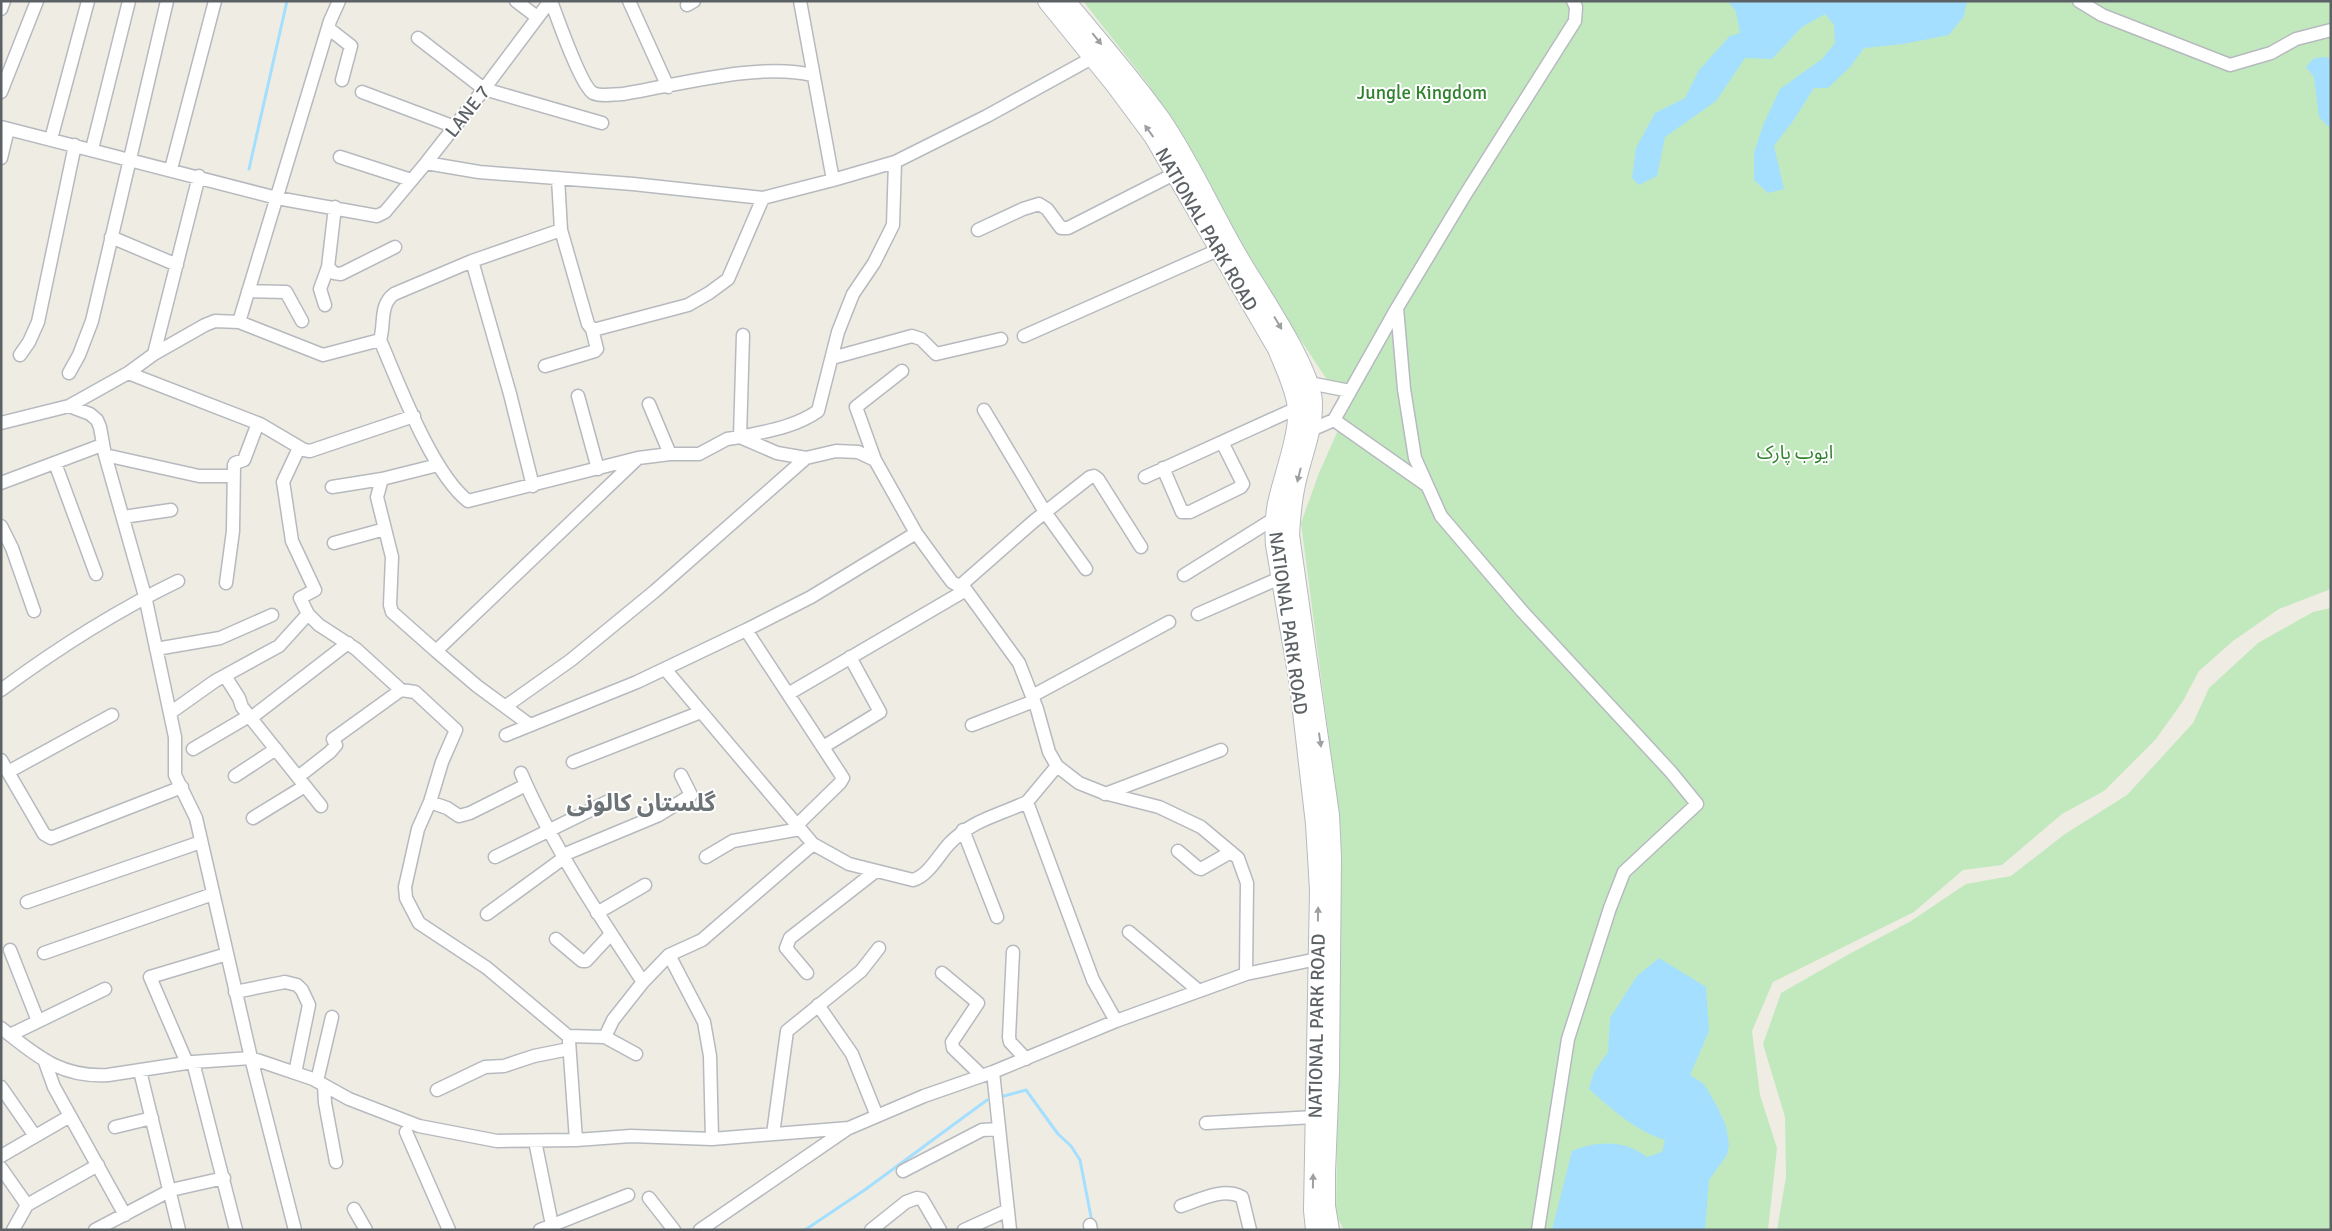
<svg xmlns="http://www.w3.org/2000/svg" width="2332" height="1231" viewBox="0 0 2332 1231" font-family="Signika,'Noto Sans Arabic',sans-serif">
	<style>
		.green { fill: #c2e9be }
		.water { fill: #a4dfff }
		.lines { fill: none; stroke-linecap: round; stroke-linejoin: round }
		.stream { stroke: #a4dfff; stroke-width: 3 }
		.minor-casing { stroke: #b6babf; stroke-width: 15 }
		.secondary-casing { stroke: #b5babf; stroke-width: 20 }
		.minor { stroke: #fff; stroke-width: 12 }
		.secondary { stroke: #fff; stroke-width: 18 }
		.oneway { fill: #9da0a3 }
		.labels { text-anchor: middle; stroke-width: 4; stroke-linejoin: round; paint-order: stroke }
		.park-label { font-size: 19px; fill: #30822e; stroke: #fff }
		.street-label { font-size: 19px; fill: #5b6165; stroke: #fff }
		.district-label { font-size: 24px; font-weight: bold; fill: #6c7377; stroke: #fff }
	</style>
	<rect width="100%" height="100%" fill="#efece3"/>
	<path class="green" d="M 1083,1 L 2331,1 L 2331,589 L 2279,609 L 2233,641 L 2199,671 L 2183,701 L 2156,739 L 2104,791 L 2062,814 L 2002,865 L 1963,870 L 1914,912 L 1773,982 L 1752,1031 L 1760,1095 L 1777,1148 L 1768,1230 L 1344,1230 L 1336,1215 L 1341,831 L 1301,523 L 1319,473 L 1347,410 L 1286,318 L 1148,84 Z
		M 2331,608 L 2331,1230 L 1777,1230 L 1786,1177 L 1785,1117 L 1763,1044 L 1781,993 L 1851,953 L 1911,921 L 1966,884 L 2011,876 L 2065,834 L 2127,795 L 2193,723 L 2209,688 L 2258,643 L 2313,612 Z"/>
	<path class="water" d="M 1728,1 L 1967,1 L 1964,16 L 1949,35 L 1903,44 L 1864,48 L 1850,67 L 1828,88 L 1814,88 L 1793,121 L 1774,146 L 1784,189 L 1768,193 L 1754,180 L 1754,153 L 1763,125 L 1780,89 L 1822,59 L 1835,43 L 1834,25 L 1825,14 L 1802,27 L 1772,59 L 1745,58 L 1716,101 L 1665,137 L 1657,176 L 1639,185 L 1632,178 L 1636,148 L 1655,113 L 1685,98 L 1699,70 L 1730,36 L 1740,33 L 1736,12 Z
		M 2321,57 L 2331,58 L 2331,129 L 2319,117 L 2314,77 L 2306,67 L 2313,59 Z
		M 1659,958 L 1706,987 L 1709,1031 L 1690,1075 L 1704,1084 L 1717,1106 L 1726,1126 L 1729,1145 L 1727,1155 L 1709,1180 L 1705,1230 L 1552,1230 L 1572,1151 C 1597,1140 1626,1140 1647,1157 L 1662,1152 L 1665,1140 C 1634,1130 1613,1110 1589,1089 L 1594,1072 L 1608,1052 L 1610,1018 L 1637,976 Z"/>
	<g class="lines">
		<path class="stream" d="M 249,169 L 287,1
			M 1004,1096 L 1026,1090 L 1058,1134 L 1071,1146 L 1080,1160 L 1092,1222
			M 805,1230 L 866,1189 L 987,1100"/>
		<g class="minor-casing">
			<path id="minor" d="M 339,1 L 330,21 L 239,322 L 323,355 L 380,340 C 385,325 379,305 394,294 L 472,261 L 561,230
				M 516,1 L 537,17
				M 551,1 C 557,17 581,86 593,93 C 601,97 614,94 623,94 C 678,85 760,62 812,75
				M 629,1 L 668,87
				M 800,1 L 833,180
				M 2079,1 L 2102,15 L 2230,65 L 2271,53 L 2296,39 L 2331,30
				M 687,5 L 694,1
				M 1,9 L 4,1
				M 328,28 L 351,46 L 342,80
				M 418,38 L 484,89 L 602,123
				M 1,92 L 37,1
				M 362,92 L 455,127
				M 1,127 L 277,198 L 377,216 L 385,212 L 426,163 L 484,89 L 550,1
				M 51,139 L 88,1
				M 92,149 L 129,1
				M 340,157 L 411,180
				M 1,158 L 8,129
				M 426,163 L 479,172 L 633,184 L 763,198 L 833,180 L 895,162 L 987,116 L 1092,58
				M 171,169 L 215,1
				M 558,178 L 561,230 L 588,324 L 592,329 L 597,329 L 688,305 L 709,293 L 728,279 L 763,198
				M 978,230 L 1023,209 L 1039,204 L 1047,209 L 1061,228 L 1068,228 L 1174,174
				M 111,237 L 177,265
				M 472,261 L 510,394 L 533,486
				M 328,267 L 334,273 L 341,274 L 395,247
				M 248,291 L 286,292 L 302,321
				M 325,305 L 320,289 L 328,267 L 335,207
				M 1397,308 L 1404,389 L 1415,458 L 1441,516 L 1522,611 L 1671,772 L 1697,804 L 1624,872 L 1610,908 L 1568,1039 L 1538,1230
				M 743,335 L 740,437 C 768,431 795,427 818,411 L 838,332 L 853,294 L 874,263 L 893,225 L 895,162
				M 1024,336 L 1218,250
				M 380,340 C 399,384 432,473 468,501 L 638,458 L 670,454 L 699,454 L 727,439 L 740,437 L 777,453 L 806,458 L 836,451 L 858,452 L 875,460 L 916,533 L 940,566 L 952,582 L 966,590 L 1019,663 L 1037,709 L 1049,752 L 1057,766 L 1079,783 L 1104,793 L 1159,807 L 1201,827 L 1238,858 L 1247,883 L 1246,974 L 1317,959
				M 154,354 L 199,176
				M 20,355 L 29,342 L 38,322 L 75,145
				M 832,358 L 912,336 L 921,339 L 936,354 L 1001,339
				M 545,366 L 595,351 L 597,349 L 592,329
				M 69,373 L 79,355 L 92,321 L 167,1
				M 128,373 L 260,424 L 304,450 L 310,451 L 414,416
				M 1309,383 L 1350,391
				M 578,396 L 598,469
				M 649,404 L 670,454
				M 69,406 L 90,414 L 97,420 L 100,427 L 105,455 L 145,596 L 175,737 L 175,775 L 196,818 L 251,1058 L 295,1230
				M 984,410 L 1045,512 L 1086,569
				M 1334,420 L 1425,484
				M 1,423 L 69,406 L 128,373 L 154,354 L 205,325 L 215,321 L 239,322
				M 1305,429 L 1311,430 L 1334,420 L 1397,308 L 1465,195 L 1575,21 L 1576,7 L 1573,1
				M 299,448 L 283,482 L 284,488 L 292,541 L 315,590 L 300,598 L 308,614 L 319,625 L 356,649 L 401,690 L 415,692 L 456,730 L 442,762 L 430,802 L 418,829 L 405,887 L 406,898 L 419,923 L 487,968 L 568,1036 L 605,1037 L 613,1020 L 643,982 L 669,955 L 702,940 L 813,844 L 849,864 L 913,880 C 928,876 938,856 949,844 C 972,820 997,816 1027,802
				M 105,455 L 199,476 L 233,476
				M 875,460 L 856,407 L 902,371
				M 55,463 L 96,574
				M 438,465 L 382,479 L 377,497 L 392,557 L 390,605 L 392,612 L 436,651 L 636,460
				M 1163,468 L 1182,512 L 1190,512 L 1241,487 L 1243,484 L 1222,442
				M 1145,477 L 1297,408
				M 1,483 L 102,445
				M 332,487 L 382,479
				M 123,517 L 171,510
				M 1,526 L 12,548 L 34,611
				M 334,543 L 385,529
				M 1184,575 L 1275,518
				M 226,583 L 233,531 L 234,465 L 235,463 L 244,460 L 258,423
				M 960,586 L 1034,521 L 1090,477 L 1094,476 L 1098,479 L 1141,547
				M 1198,614 L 1280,578
				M 746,630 L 843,778 L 840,783 L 797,825
				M 156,649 L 220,638 L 272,615
				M 436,651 L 477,686 L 530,725
				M 665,669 L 813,844
				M 225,676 L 239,698 L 242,707 L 321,806
				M 1,690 C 55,650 118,610 178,581
				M 788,694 L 966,590
				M 1032,696 L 1169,622
				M 506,706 L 571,660 L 655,591 L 806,458
				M 170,713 L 215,681 L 279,646 L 308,614
				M 251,718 L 348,643
				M 972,725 L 1034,701
				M 506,735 L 637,682 L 746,630 L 811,597 L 916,533
				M 823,747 L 880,712 L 850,657
				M 193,749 L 249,716
				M 1,760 L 44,834 L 51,838 L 182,787
				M 573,762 L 701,712
				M 1057,766 L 1027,802 L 1093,980 L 1116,1021
				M 8,772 L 112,715
				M 521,773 C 553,847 598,914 643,982
				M 235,776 L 276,749
				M 298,777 L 330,752 L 336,745 L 333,739 L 401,690
				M 1105,794 L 1221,750
				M 430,802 L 447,808 L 459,816 L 470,813 L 526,785
				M 253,818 L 305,786
				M 963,830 L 997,917
				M 1178,851 L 1198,868 L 1201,869 L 1231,852
				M 563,855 L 659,815 L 688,797 L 691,795 L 681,775
				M 495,857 L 613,799
				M 706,857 L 733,841 L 800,829
				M 27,902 L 201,842
				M 597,913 L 645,885
				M 487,914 L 565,857
				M 1129,932 L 1199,991
				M 556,939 L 582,961 L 586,961 L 611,934
				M 10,950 L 38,1021
				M 1013,952 L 1009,1037 L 1010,1042 L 1026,1059
				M 44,953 L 213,894
				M 669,955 L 704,1022 L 710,1056 L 712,1139
				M 807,973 L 786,948 L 790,938 L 876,871
				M 942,973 L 978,1003 L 952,1042 L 953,1048 L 982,1076
				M 235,992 L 285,982 L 297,985 L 302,990 L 309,1005 L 295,1073
				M 818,1005 L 852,1054 L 877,1116
				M 1,1028 C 36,1055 60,1078 108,1075 L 193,1062 L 251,1058 L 313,1079 L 349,1099 L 419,1126 L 497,1141 L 576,1140 L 631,1136 L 712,1139 L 849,1128 L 924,1096 L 993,1072 L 1116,1021 L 1246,974
				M 10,1035 L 105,989
				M 605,1037 L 636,1054
				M 569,1041 L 576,1140
				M 45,1062 L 54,1087 L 125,1215
				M 193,1062 L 236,1230
				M 187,1063 L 150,977 L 227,954
				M 140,1071 L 179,1230
				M 993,1072 L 1010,1230
				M 317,1081 L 332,1017
				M 324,1085 L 325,1103 L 336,1162
				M 1,1087 L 35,1136
				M 437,1090 L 485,1067 L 504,1066 L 534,1056 L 569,1049
				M 1206,1123 L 1314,1117
				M 115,1127 L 152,1118
				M 406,1132 L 449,1230
				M 773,1134 L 787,1031 L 861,971 L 879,948
				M 535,1141 L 552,1225
				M 1,1156 L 70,1116
				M 1,1168 L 27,1205
				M 903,1171 L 982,1130 L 999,1129
				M 649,1198 L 674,1230
				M 1181,1206 C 1200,1200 1222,1187 1242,1197 L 1250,1230
				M 354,1209 L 366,1230
				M 1090,1225 L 1091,1230
				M 13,1230 L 27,1205 L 98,1165
				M 95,1230 L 171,1190 L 224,1178
				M 540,1230 L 628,1195
				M 700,1230 L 847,1129
				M 871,1230 L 906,1202 L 917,1198 L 922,1199 L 940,1230
				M 964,1230 L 1008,1210"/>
		</g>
		<g class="secondary-casing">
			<path id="secondary" d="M 1047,1 L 1115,85 L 1153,136 L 1277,349 C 1284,367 1295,388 1297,408 C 1299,434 1284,473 1278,499 C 1274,514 1274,530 1275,545 L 1299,685 L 1315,824 L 1319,890 L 1313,1210 L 1315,1230
				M 1066,1 C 1098,40 1132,78 1161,119 C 1194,167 1216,221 1247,271 C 1265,300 1311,369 1313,402 C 1314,428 1304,451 1298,476 C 1293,495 1291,515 1290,535 L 1330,815 L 1332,857 L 1330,1073 L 1326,1172 L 1326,1206 L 1330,1230"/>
		</g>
		<use href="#minor" class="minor"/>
		<use href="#secondary" class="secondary"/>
	</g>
	<defs><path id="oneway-solid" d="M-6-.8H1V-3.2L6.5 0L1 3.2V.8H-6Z" transform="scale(1.25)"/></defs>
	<g class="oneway">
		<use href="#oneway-solid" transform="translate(1097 39) rotate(51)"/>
		<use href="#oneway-solid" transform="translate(1149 131) rotate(-126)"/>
		<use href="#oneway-solid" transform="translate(1278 323) rotate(59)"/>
		<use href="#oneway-solid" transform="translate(1299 475) rotate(104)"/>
		<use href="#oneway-solid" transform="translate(1320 740) rotate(82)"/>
		<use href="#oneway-solid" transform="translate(1318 914) rotate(-89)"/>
		<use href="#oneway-solid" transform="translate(1313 1181) rotate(-89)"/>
	</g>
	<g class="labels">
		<g class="park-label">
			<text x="1422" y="99">Jungle Kingdom</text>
			<text x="1795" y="459">ایوب پارک</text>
		</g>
		<g class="street-label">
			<text transform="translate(467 111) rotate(-52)" y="7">LANE 7</text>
			<text transform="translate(1207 229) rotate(60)" y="7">NATIONAL PARK ROAD</text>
			<text transform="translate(1289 623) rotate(82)" y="7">NATIONAL PARK ROAD</text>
			<text transform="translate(1316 1026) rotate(-89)" y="7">NATIONAL PARK ROAD</text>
		</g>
		<g class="district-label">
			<text x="641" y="811">گلستان کالونی</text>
		</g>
	</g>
	<rect width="2332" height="1231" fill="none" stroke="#5b6165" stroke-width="5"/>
</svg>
